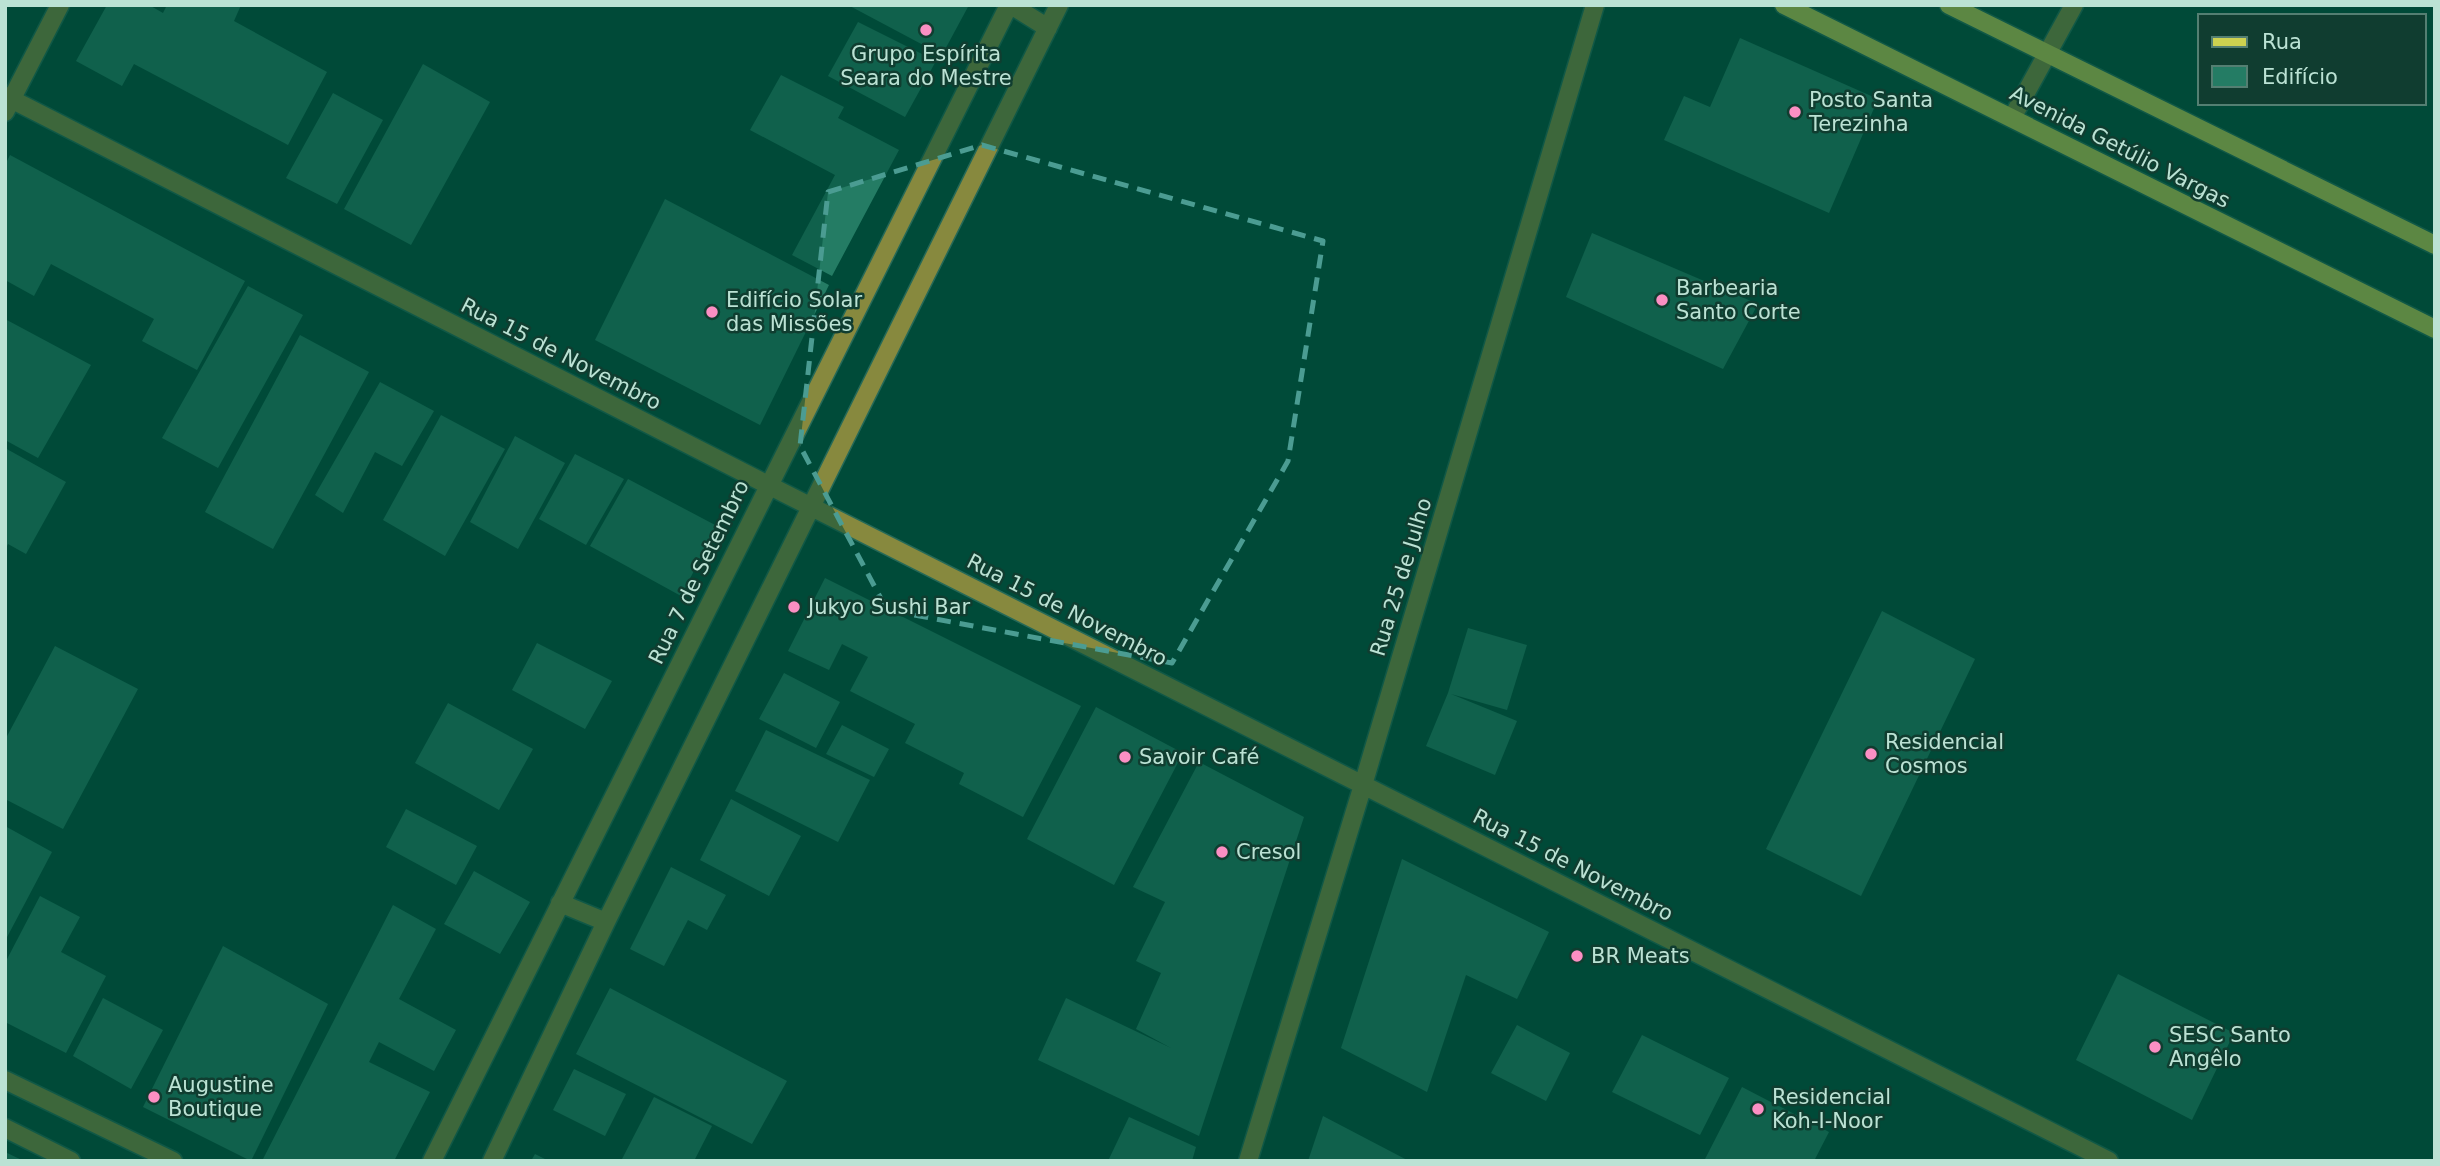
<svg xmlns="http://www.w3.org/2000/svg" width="2440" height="1166" viewBox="0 0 2440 1166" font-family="'DejaVu Sans',sans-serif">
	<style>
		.building { fill: #247c64 }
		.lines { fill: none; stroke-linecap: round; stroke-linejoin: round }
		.minor-casing { stroke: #256958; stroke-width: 21 }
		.major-casing { stroke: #256958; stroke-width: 21 }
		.minor { stroke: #87893e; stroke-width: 18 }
		.major { stroke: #cdd150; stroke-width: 18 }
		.marked { fill: none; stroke: #4b9c92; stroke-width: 5; stroke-dasharray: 14 9; stroke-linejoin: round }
		.poi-dot { fill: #fb8fc3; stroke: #103d30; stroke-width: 2.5 }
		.labels { text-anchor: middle; stroke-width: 5; stroke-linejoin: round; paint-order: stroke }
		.poi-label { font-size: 21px; fill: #bbe2d4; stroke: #103d30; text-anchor: start }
		.street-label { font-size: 21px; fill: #bbe2d4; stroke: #103d30 }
	</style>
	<rect width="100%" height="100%" fill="#004b39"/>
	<path class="building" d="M 107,5 L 149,5 L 163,13 L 167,5 L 241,5 L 234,21 L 327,72 L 288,145 L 134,64 L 122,86 L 76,61 Z
		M 848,5 L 969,5 L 942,55 Z
		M 858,22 L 936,61 L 905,117 L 828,76 Z
		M 1740,38 L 1878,99 L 1829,213 L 1664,140 L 1684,96 L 1710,107 Z
		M 423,64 L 490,102 L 411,245 L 344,209 Z
		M 781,75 L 844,107 L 838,118 L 899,150 L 832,276 L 792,255 L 835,175 L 750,130 Z
		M 333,93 L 383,120 L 337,204 L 286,178 Z
		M 10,155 L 245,281 L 197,370 L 142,341 L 154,319 L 51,264 L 34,296 L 5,280 L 5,165 Z
		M 665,199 L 829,285 L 760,425 L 595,340 Z
		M 1592,233 L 1758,304 L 1723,369 L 1566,297 Z
		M 248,286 L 303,315 L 218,468 L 162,438 Z
		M 5,319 L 91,365 L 38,458 L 5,440 Z
		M 300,335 L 369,372 L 273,549 L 205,512 Z
		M 380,382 L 434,411 L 402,466 L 375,452 L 343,513 L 315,495 Z
		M 441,415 L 505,449 L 445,556 L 383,520 Z
		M 515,436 L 565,463 L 518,549 L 470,522 Z
		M 5,448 L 66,482 L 26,554 L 8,544 L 5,550 Z
		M 575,454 L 624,479 L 586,545 L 539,519 Z
		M 628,479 L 717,526 L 681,596 L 590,546 Z
		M 825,578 L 1081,706 L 1023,817 L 959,784 L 964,773 L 905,743 L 915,724 L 850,691 L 868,657 L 842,644 L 829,670 L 788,651 Z
		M 1882,611 L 1975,659 L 1861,896 L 1766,849 Z
		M 1468,628 L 1527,645 L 1507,710 L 1451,694 L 1517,721 L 1495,775 L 1426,746 L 1448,693 Z
		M 537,643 L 612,681 L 585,729 L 512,690 Z
		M 55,646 L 138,689 L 63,829 L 5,799 L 5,740 Z
		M 784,673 L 840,702 L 816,748 L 759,719 Z
		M 448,703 L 533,749 L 499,810 L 415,763 Z
		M 1096,707 L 1183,753 L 1114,885 L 1027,839 Z
		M 842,725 L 889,749 L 874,777 L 826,754 Z
		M 766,730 L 870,780 L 838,842 L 735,791 Z
		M 1199,762 L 1304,817 L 1199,1136 L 1038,1060 L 1066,998 L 1171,1048 L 1136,1029 L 1161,973 L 1136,961 L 1165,902 L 1133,887 Z
		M 731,799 L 801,836 L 769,896 L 700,860 Z
		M 406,809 L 477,846 L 456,885 L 386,847 Z
		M 5,826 L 52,852 L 5,941 Z
		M 1402,859 L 1549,932 L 1517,999 L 1466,975 L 1427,1092 L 1341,1048 Z
		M 671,867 L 726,895 L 707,930 L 688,920 L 664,966 L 630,949 Z
		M 474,871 L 530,902 L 500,954 L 444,924 Z
		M 40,896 L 80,917 L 61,952 L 106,976 L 66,1053 L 5,1022 L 5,963 Z
		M 393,905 L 436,929 L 399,999 L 456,1030 L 434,1071 L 379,1042 L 369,1062 L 430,1092 L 394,1161 L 262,1161 Z
		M 223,946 L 328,1004 L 251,1161 L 143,1107 Z
		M 2118,974 L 2234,1033 L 2192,1120 L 2076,1060 Z
		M 610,988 L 787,1081 L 752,1144 L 576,1054 Z
		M 103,998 L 163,1030 L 131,1089 L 73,1056 Z
		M 1517,1025 L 1570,1053 L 1546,1101 L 1491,1073 Z
		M 1642,1035 L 1729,1078 L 1700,1135 L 1612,1092 Z
		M 574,1069 L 626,1094 L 605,1136 L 553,1110 Z
		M 1742,1087 L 1829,1132 L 1814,1161 L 1704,1161 Z
		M 654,1097 L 712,1126 L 694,1161 L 621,1161 Z
		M 1323,1116 L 1409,1161 L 1308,1161 Z
		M 1129,1117 L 1196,1147 L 1192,1161 L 1108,1161 Z
		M 5,1152 L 24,1161 L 5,1161 Z
		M 535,1154 L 549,1161 L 531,1161 Z"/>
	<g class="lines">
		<g class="minor-casing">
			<path id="minor" d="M 1011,5 L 1048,28
				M 5,96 L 768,485 L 2109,1161
				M 5,112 L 60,5
				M 2012,118 L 2074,5
				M 560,903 L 606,922
				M 5,1080 L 173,1161
				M 5,1128 L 71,1161
				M 432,1161 L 1009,5
				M 492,1161 L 606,922 L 1059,5
				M 1248,1161 L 1363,785 L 1595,5"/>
		</g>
		<g class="major-casing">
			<path id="major" d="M 1784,5 L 2435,329
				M 1949,5 L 2435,245"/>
		</g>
		<use href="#minor" class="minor"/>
		<use href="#major" class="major"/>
	</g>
	<path d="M0 0H2440V1166H0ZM 982,145 L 1323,241 L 1288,461 L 1172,663 L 887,610 L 800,446 L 828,192 Z" fill="#004b39" fill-opacity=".55" fill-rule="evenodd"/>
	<path class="marked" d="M 982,145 L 1323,241 L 1288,461 L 1172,663 L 887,610 L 800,446 L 828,192 Z"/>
	<g class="poi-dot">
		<circle cx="926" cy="30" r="7"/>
		<circle cx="1795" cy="112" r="7"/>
		<circle cx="1662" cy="300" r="7"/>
		<circle cx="712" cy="312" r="7"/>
		<circle cx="794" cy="607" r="7"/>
		<circle cx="1871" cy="754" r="7"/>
		<circle cx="1125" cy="757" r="7"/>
		<circle cx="1222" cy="852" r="7"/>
		<circle cx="1577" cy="956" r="7"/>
		<circle cx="2155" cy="1047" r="7"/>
		<circle cx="154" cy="1097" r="7"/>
		<circle cx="1758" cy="1109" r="7"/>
	</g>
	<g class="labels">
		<g class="poi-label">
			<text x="926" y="61" text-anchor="middle">Grupo Espírita<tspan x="926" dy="24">Seara do Mestre</tspan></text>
			<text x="1809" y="107">Posto Santa<tspan x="1809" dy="24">Terezinha</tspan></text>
			<text x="1676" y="295">Barbearia<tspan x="1676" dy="24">Santo Corte</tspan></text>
			<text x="726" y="307">Edifício Solar<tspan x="726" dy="24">das Missões</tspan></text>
			<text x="808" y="614">Jukyo Sushi Bar</text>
			<text x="1885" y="749">Residencial<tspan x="1885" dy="24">Cosmos</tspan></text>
			<text x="1139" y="764">Savoir Café</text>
			<text x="1236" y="859">Cresol</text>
			<text x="1591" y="963">BR Meats</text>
			<text x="2169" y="1042">SESC Santo<tspan x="2169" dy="24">Angêlo</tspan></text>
			<text x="168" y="1092">Augustine<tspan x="168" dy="24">Boutique</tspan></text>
			<text x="1772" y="1104">Residencial<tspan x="1772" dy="24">Koh-I-Noor</tspan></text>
		</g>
		<g class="street-label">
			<text transform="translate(2120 147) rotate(27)" y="7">Avenida Getúlio Vargas</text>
			<text transform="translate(561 354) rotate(27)" y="7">Rua 15 de Novembro</text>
			<text transform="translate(699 572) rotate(-64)" y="7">Rua 7 de Setembro</text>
			<text transform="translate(1401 577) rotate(-73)" y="7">Rua 25 de Julho</text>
			<text transform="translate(1067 610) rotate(27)" y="7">Rua 15 de Novembro</text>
			<text transform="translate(1573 865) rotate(27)" y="7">Rua 15 de Novembro</text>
		</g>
	</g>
	<rect width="2440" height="1166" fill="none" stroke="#bbe2d4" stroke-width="14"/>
	<rect x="2198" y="14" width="228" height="91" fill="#103d30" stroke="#547f72" stroke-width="2"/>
	<rect x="2212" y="37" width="35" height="10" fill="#cdd150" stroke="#547f72" stroke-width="2"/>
	<text x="2262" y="49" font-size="21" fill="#bbe2d4">Rua</text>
	<rect x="2212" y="66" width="35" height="21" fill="#247c64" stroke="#547f72" stroke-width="2"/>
	<text x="2262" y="84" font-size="21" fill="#bbe2d4">Edifício</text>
</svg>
